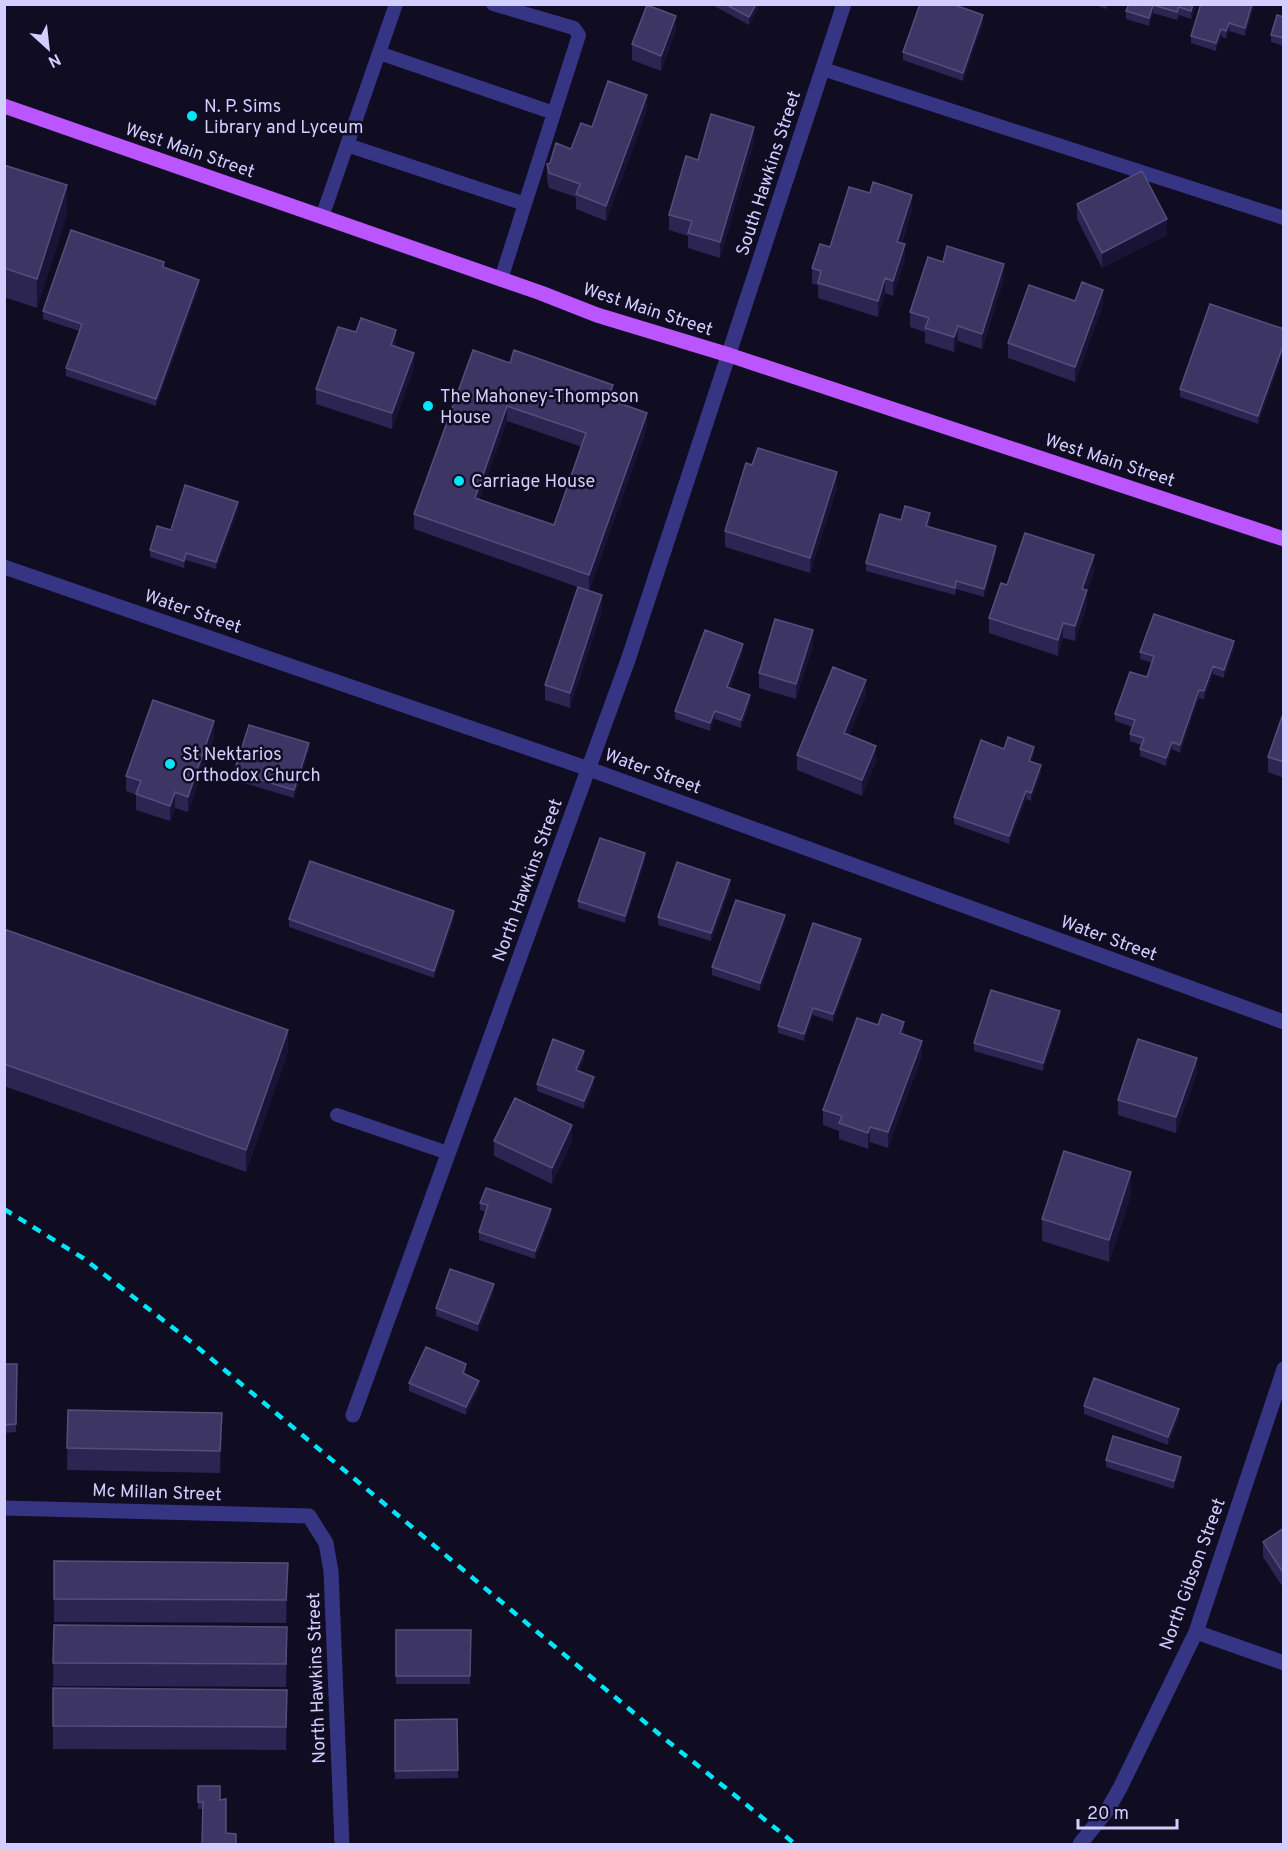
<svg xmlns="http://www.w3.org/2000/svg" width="1288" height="1849" viewBox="0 0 1288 1849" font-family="Overpass,sans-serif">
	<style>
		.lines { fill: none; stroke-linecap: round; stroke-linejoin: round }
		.service { stroke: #363584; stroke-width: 14 }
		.minor { stroke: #363584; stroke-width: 15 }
		.primary { stroke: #b5f; stroke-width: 15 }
		.rail { stroke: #00e6f9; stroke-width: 4.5; stroke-dasharray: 9 8; stroke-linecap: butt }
		.wall { fill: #2c2451; fill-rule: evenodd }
		.shaded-wall { fill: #191336 }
		.building { fill: #3d3664; stroke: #554e7c; stroke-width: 1.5; fill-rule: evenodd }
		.poi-dot { fill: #00e6f9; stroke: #100c22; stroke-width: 2 }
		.labels { text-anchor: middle; stroke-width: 5; stroke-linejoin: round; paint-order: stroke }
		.poi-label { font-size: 18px; fill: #d2ceff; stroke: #100c22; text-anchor: start }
		.street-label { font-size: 18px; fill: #d2ceff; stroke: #100c22 }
	</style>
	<rect width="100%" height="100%" fill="#100c22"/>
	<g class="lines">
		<path class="service" d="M 493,4 L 574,28 L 579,35 L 501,279
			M 379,53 L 554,113
			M 823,69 L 1284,218
			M 347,145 L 525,204
			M 322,217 L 396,4
			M 337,1115 L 448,1153"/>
		<path class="minor" d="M 4,567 L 589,769 L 1284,1022
			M 353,1415 L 628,660 L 844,4
			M 4,1508 L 309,1516 L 326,1543 L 331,1571 L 342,1844
			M 1196,1632 L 1284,1663
			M 1080,1844 L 1108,1809 L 1120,1788 L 1196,1632 L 1284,1369"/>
		<path class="primary" d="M 4,106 L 541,293 L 597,315 L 729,355 L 1284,539"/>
		<path class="rail" d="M 4,1209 L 83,1258 L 190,1341 L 665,1739 L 795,1844"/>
	</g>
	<path class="wall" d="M 716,4 L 760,4 L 749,25 L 716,7 Z
		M 1093,4 L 1108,4 L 1106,9 Z
		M 1129,4 L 1196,4 L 1191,19 L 1179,15 L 1177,20 L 1153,13 L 1149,26 L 1126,19 L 1126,11 Z
		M 1201,4 L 1255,4 L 1245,36 L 1229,31 L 1226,39 L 1221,36 L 1216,51 L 1191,43 L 1191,36 Z
		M 1284,17 L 1284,46 L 1271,42 L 1271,35 Z
		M 983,23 L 963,81 L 903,60 L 903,52 Z
		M 676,31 L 661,71 L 632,60 L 632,44 Z
		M 647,110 L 606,221 L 576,209 L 576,197 L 549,188 L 547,179 L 547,164 L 550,163 L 571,149 L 592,127 Z
		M 754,142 L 720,258 L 688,248 L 688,236 L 669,230 L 669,215 L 698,160 Z
		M 4,165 L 67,214 L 37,308 L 4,297 Z
		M 1077,204 L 1167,235 L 1102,268 L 1077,219 Z
		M 912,210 L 902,243 L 905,259 L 893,296 L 885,293 L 878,317 L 818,298 L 818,285 L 812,284 L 812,268 L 830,247 Z
		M 943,262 L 1004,279 L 982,349 L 958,341 L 954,352 L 925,343 L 925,332 L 910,327 L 910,312 Z
		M 164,267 L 199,288 L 156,406 L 66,376 L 66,368 L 79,331 L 43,319 L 43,311 Z
		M 1103,305 L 1075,382 L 1008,358 L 1008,343 Z
		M 1284,329 L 1284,351 L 1258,424 L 1180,397 L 1180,389 Z
		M 356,332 L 396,345 L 396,347 L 414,368 L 392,429 L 316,404 L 316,389 Z
		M 510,363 L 613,401 L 647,428 L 589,591 L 414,529 L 414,514 ZM 507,421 L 582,447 L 554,525 L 479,499 Z
		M 752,465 L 837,488 L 810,573 L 725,547 L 725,531 Z
		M 238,510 L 216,569 L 186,560 L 184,568 L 150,557 L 150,550 L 171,530 Z
		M 901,520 L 930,521 L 928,527 L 996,553 L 984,597 L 956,589 L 955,595 L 866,571 L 866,563 Z
		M 1094,571 L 1087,591 L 1087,605 L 1075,641 L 1063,638 L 1058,656 L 989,633 L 989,618 L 1007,585 Z
		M 602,610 L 570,708 L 545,700 L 545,685 Z
		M 813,645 L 796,699 L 759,688 L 759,673 Z
		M 1234,649 L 1224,678 L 1213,674 L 1204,699 L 1199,698 L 1180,753 L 1172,749 L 1166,766 L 1140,756 L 1140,749 L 1141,745 L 1130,741 L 1130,734 L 1132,727 L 1115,721 L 1115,714 L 1147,677 L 1152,663 L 1140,659 L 1140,652 Z
		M 743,652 L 730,688 L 750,703 L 741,728 L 715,719 L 710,731 L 675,719 L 675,711 Z
		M 866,695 L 849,735 L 876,761 L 862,796 L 797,770 L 797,755 Z
		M 1284,711 L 1284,778 L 1268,772 L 1268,757 Z
		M 214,737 L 188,812 L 175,808 L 170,821 L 136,810 L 136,795 L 126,791 L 126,776 Z
		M 1004,749 L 1034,755 L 1031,761 L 1041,773 L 1031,801 L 1026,799 L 1009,844 L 954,824 L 954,817 Z
		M 309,750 L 294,798 L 234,780 L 234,772 Z
		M 645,861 L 625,923 L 578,908 L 578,901 Z
		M 730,888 L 711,941 L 658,925 L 658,917 Z
		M 289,919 L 454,919 L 434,978 L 289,927 Z
		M 785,922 L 760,991 L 712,975 L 712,967 Z
		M 4,929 L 288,1052 L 246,1172 L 4,1086 Z
		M 861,946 L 833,1022 L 813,1015 L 804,1041 L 778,1033 L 778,1026 Z
		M 1060,1018 L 1043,1071 L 974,1051 L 974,1043 Z
		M 904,1034 L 922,1056 L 888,1148 L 870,1142 L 868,1149 L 839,1139 L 839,1131 L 823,1125 L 823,1110 Z
		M 584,1059 L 579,1071 L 594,1085 L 584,1109 L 537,1091 L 537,1084 Z
		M 1197,1073 L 1176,1133 L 1118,1115 L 1118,1100 Z
		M 494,1141 L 572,1141 L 552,1184 L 494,1156 Z
		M 1131,1195 L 1109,1262 L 1042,1241 L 1042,1219 Z
		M 480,1203 L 551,1217 L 535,1259 L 479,1240 L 479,1232 L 486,1212 L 480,1210 Z
		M 494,1291 L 478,1332 L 436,1316 L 436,1308 Z
		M 4,1364 L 17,1364 L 16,1432 L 4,1433 Z
		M 466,1372 L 465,1374 L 479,1388 L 466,1415 L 409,1391 L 409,1383 Z
		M 1084,1406 L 1179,1417 L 1168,1445 L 1084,1414 Z
		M 68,1410 L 222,1435 L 220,1473 L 67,1470 Z
		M 1106,1460 L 1181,1465 L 1174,1489 L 1106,1467 Z
		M 1284,1528 L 1284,1589 L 1263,1557 L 1263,1542 Z
		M 54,1561 L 288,1586 L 286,1623 L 54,1622 Z
		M 54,1625 L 287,1649 L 286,1687 L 53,1686 Z
		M 396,1630 L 471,1630 L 470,1684 L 396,1684 Z
		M 53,1688 L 287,1712 L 286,1750 L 53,1749 Z
		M 457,1719 L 458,1778 L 395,1779 L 395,1720 Z
		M 198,1786 L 220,1786 L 203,1809 L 198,1809 Z"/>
	<path class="shaded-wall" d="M 756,4 L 760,4 L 749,25 L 749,17 Z
		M 1193,4 L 1196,4 L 1191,19 L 1191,11 Z
		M 1252,4 L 1255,4 L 1245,36 L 1245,28 Z
		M 1153,5 L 1153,13 L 1149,26 L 1149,18 Z
		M 983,15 L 983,23 L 963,81 L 963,73 Z
		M 676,16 L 676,31 L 661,71 L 661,56 Z
		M 1229,23 L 1229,31 L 1226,39 L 1226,31 Z
		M 1221,29 L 1221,36 L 1216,51 L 1216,43 Z
		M 647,95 L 647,110 L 606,221 L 606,206 Z
		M 754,127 L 754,142 L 720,258 L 720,242 Z
		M 67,185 L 67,214 L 37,308 L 37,279 Z
		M 912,195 L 912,210 L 897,257 L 897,242 Z
		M 1167,219 L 1167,235 L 1102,268 L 1102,253 Z
		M 905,244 L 905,259 L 893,296 L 893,281 Z
		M 1004,264 L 1004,279 L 982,349 L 982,334 Z
		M 885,278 L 885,293 L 878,317 L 878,301 Z
		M 199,280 L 199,288 L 156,406 L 156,399 Z
		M 1103,290 L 1103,305 L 1075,382 L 1075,367 Z
		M 958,326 L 958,341 L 954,352 L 954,337 Z
		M 396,330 L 396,345 L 391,361 L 391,345 Z
		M 1284,343 L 1284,351 L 1258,424 L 1258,416 Z
		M 414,353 L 414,368 L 392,429 L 392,413 Z
		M 613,385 L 613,400 L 608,414 L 608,399 Z
		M 507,406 L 507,421 L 475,513 L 475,498 Z
		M 647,413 L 647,428 L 589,591 L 589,575 Z
		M 837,472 L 837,488 L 810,573 L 810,558 Z
		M 238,502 L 238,510 L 216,569 L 216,562 Z
		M 930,513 L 930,521 L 926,534 L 926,526 Z
		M 996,546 L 996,553 L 984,597 L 984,589 Z
		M 186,553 L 186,560 L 184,568 L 184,561 Z
		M 1094,555 L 1094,571 L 1087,591 L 1087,605 L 1075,641 L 1075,626 L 1082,589 Z
		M 602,595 L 602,610 L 570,708 L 570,693 Z
		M 1063,623 L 1063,638 L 1058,656 L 1058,640 Z
		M 813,630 L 813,645 L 796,699 L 796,684 Z
		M 1234,641 L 1234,649 L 1224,678 L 1224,670 Z
		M 743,644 L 743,652 L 727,695 L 727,687 Z
		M 1213,666 L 1213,674 L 1204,699 L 1204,691 Z
		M 866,680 L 866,695 L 844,748 L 844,733 Z
		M 1199,690 L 1199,698 L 1180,753 L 1180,745 Z
		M 750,695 L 750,703 L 741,728 L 741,720 Z
		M 715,711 L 715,719 L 710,731 L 710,723 Z
		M 214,721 L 214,737 L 188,812 L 188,797 Z
		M 1172,742 L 1172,749 L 1166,766 L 1166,758 Z
		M 309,743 L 309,750 L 294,798 L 294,790 Z
		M 876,746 L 876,761 L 862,796 L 862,780 Z
		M 1034,747 L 1034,755 L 1029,768 L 1029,761 Z
		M 1041,765 L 1041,773 L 1031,801 L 1031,793 Z
		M 1026,791 L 1026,799 L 1009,844 L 1009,836 Z
		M 175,792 L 175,808 L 170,821 L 170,806 Z
		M 645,853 L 645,861 L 625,923 L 625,916 Z
		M 730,880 L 730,888 L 711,941 L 711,933 Z
		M 454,911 L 454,919 L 434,978 L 434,971 Z
		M 785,915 L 785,922 L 760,991 L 760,983 Z
		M 861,939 L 861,946 L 833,1022 L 833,1014 Z
		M 813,1008 L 813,1015 L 804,1041 L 804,1034 Z
		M 1060,1011 L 1060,1018 L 1043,1071 L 1043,1063 Z
		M 904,1022 L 904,1037 L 900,1033 Z
		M 288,1030 L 288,1052 L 246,1172 L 246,1150 Z
		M 922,1041 L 922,1056 L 888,1148 L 888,1132 Z
		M 584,1051 L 584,1059 L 576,1078 L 576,1070 Z
		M 1197,1058 L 1197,1073 L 1176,1133 L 1176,1117 Z
		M 594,1077 L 594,1085 L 584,1109 L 584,1101 Z
		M 572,1125 L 572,1141 L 552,1184 L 552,1168 Z
		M 870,1127 L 870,1142 L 868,1149 L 868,1133 Z
		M 1131,1172 L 1131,1195 L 1109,1262 L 1109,1240 Z
		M 551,1209 L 551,1217 L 535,1259 L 535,1251 Z
		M 494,1284 L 494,1291 L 478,1332 L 478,1324 Z
		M 466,1364 L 466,1372 L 463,1381 L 463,1373 Z
		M 479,1381 L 479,1388 L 466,1415 L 466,1407 Z
		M 1179,1409 L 1179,1417 L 1168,1445 L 1168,1437 Z
		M 222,1413 L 222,1435 L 220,1473 L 220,1451 Z
		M 1181,1457 L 1181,1465 L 1174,1489 L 1174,1481 Z
		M 288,1563 L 288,1586 L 286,1623 L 286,1600 Z
		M 287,1627 L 287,1649 L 286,1687 L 286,1664 Z
		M 287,1690 L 287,1712 L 286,1750 L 286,1727 Z"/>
	<path class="building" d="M 725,4 L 756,4 L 749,17 Z
		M 920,4 L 952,4 L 983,15 L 963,73 L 903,52 Z
		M 1129,4 L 1193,4 L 1191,11 L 1179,7 L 1177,12 L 1153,5 L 1149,18 L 1126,11 Z
		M 1201,4 L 1252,4 L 1245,28 L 1229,23 L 1226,31 L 1221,29 L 1216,43 L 1191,36 Z
		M 647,5 L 676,16 L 661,56 L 632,44 Z
		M 1277,15 L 1284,17 L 1284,38 L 1271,35 Z
		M 608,81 L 647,95 L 606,206 L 576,194 L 580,184 L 549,173 L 547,164 L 550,163 L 556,143 L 571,149 L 581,123 L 592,127 Z
		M 711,114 L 754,127 L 720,242 L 688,233 L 692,221 L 669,215 L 686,156 L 698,160 Z
		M 4,165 L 67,185 L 37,279 L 4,268 Z
		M 1142,171 L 1167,219 L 1102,253 L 1077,204 Z
		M 873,182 L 912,195 L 897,242 L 905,244 L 893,281 L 885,278 L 878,301 L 818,283 L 821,271 L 812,268 L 820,244 L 830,247 L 849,187 L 870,193 Z
		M 71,230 L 164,262 L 163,267 L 199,280 L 156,399 L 66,368 L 82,324 L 43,311 Z
		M 947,246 L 1004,264 L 982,334 L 958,326 L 954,337 L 925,328 L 929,318 L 910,312 L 928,257 L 943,262 Z
		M 1082,282 L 1103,290 L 1075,367 L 1008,343 L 1029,285 L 1075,301 Z
		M 1210,304 L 1284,329 L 1284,343 L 1258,416 L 1180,389 Z
		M 361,318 L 396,330 L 391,345 L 414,353 L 392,413 L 316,389 L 338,327 L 356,332 Z
		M 473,350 L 510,363 L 514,350 L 613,385 L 608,399 L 647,413 L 589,575 L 414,514 ZM 507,406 L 586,433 L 554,525 L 475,498 Z
		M 758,448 L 837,472 L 810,558 L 725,531 L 746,463 L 752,465 Z
		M 185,485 L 238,502 L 216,562 L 186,553 L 184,561 L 150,550 L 157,526 L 171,530 Z
		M 905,506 L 930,513 L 926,526 L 996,546 L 984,589 L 956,581 L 955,588 L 866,563 L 880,514 L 901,520 Z
		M 1025,533 L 1094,555 L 1082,589 L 1087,590 L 1075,626 L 1063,623 L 1058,640 L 989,618 L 1001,583 L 1007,585 Z
		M 578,587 L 602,595 L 570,693 L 545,685 Z
		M 1154,614 L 1234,641 L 1224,670 L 1213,666 L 1204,691 L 1199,690 L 1180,745 L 1172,742 L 1166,758 L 1140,749 L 1144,738 L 1130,734 L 1135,720 L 1115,714 L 1130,672 L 1147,677 L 1154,656 L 1140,652 Z
		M 775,619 L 813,630 L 796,684 L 759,673 Z
		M 705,630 L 743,644 L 727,687 L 750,695 L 741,720 L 715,711 L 710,723 L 675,711 Z
		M 833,667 L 866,680 L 844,733 L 876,746 L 862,780 L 797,755 Z
		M 153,700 L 214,721 L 188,797 L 175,792 L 170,806 L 136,794 L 141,781 L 126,776 Z
		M 1284,711 L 1284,762 L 1268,757 Z
		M 249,725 L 309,743 L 294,790 L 234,772 Z
		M 1008,737 L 1034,747 L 1029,761 L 1041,765 L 1031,793 L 1026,791 L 1009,836 L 954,817 L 981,740 L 1004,749 Z
		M 600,838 L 645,853 L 625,916 L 578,901 Z
		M 310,861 L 454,911 L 434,971 L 289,919 Z
		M 677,862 L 730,880 L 711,933 L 658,917 Z
		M 736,900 L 785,915 L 760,983 L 712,967 Z
		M 813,923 L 861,939 L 833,1014 L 813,1008 L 804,1034 L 778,1026 Z
		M 4,929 L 288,1030 L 246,1150 L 4,1064 Z
		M 991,990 L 1060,1011 L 1043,1063 L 974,1043 Z
		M 882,1014 L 904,1022 L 900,1033 L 922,1041 L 888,1132 L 870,1127 L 868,1133 L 839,1123 L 842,1116 L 823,1110 L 857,1018 L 878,1025 Z
		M 553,1039 L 584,1051 L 576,1070 L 594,1077 L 584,1101 L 537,1084 Z
		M 1138,1039 L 1197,1058 L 1176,1117 L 1118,1100 Z
		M 515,1098 L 572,1125 L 552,1168 L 494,1141 Z
		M 1064,1151 L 1131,1172 L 1109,1240 L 1042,1219 Z
		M 486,1188 L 551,1209 L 535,1251 L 479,1232 L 488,1205 L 480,1203 Z
		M 450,1269 L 494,1284 L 478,1324 L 436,1308 Z
		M 426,1347 L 466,1364 L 463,1373 L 479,1381 L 466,1407 L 409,1383 Z
		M 4,1364 L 17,1364 L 16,1424 L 4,1425 Z
		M 1094,1378 L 1179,1409 L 1168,1437 L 1084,1406 Z
		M 68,1410 L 222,1413 L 220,1451 L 67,1448 Z
		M 1113,1436 L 1181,1457 L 1174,1481 L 1106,1460 Z
		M 1284,1528 L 1284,1574 L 1263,1542 Z
		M 54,1561 L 288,1563 L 286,1600 L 54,1599 Z
		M 54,1625 L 287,1627 L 286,1664 L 53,1663 Z
		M 396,1630 L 471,1630 L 470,1676 L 396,1676 Z
		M 53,1688 L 287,1690 L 286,1727 L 53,1726 Z
		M 457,1719 L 458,1770 L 395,1771 L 395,1720 Z
		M 198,1786 L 220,1786 L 220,1800 L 226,1799 L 226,1833 L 236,1834 L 236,1845 L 202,1845 L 203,1802 L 198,1802 Z"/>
	<g class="poi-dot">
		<circle cx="192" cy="116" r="6"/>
		<circle cx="428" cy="406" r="6"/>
		<circle cx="459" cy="481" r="6"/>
		<circle cx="170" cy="764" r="6"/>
	</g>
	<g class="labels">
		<g class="poi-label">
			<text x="204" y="112">N. P. Sims<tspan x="204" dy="21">Library and Lyceum</tspan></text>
			<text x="440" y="402">The Mahoney-Thompson<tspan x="440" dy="21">House</tspan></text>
			<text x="471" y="487">Carriage House</text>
			<text x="182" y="760">St Nektarios<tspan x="182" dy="21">Orthodox Church</tspan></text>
		</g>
		<g class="street-label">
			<text transform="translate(190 150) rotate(19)" y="6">West Main Street</text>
			<text transform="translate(768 173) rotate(-72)" y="6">South Hawkins Street</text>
			<text transform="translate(648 309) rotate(18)" y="6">West Main Street</text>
			<text transform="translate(1110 460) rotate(18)" y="6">West Main Street</text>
			<text transform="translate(193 611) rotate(19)" y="6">Water Street</text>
			<text transform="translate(653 771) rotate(20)" y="6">Water Street</text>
			<text transform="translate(527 880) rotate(-70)" y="6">North Hawkins Street</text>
			<text transform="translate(1109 938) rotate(20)" y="6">Water Street</text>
			<text transform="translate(157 1492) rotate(2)" y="6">Mc Millan Street</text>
			<text transform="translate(1192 1574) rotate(-70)" y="6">North Gibson Street</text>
			<text transform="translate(316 1678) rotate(-92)" y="6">North Hawkins Street</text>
		</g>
	</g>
	<rect width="1288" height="1849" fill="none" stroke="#d2ceff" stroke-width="12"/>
	<g transform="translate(48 48) rotate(153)" stroke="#100c22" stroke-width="4.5" paint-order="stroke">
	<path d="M0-4.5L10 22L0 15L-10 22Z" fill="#d2ceff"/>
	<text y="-9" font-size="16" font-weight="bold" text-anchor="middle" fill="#d2ceff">N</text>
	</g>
	<path d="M1078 1819v9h99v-9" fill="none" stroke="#d2ceff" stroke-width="3"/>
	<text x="1087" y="1819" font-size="18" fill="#d2ceff" stroke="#100c22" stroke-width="4.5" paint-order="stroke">20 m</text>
</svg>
